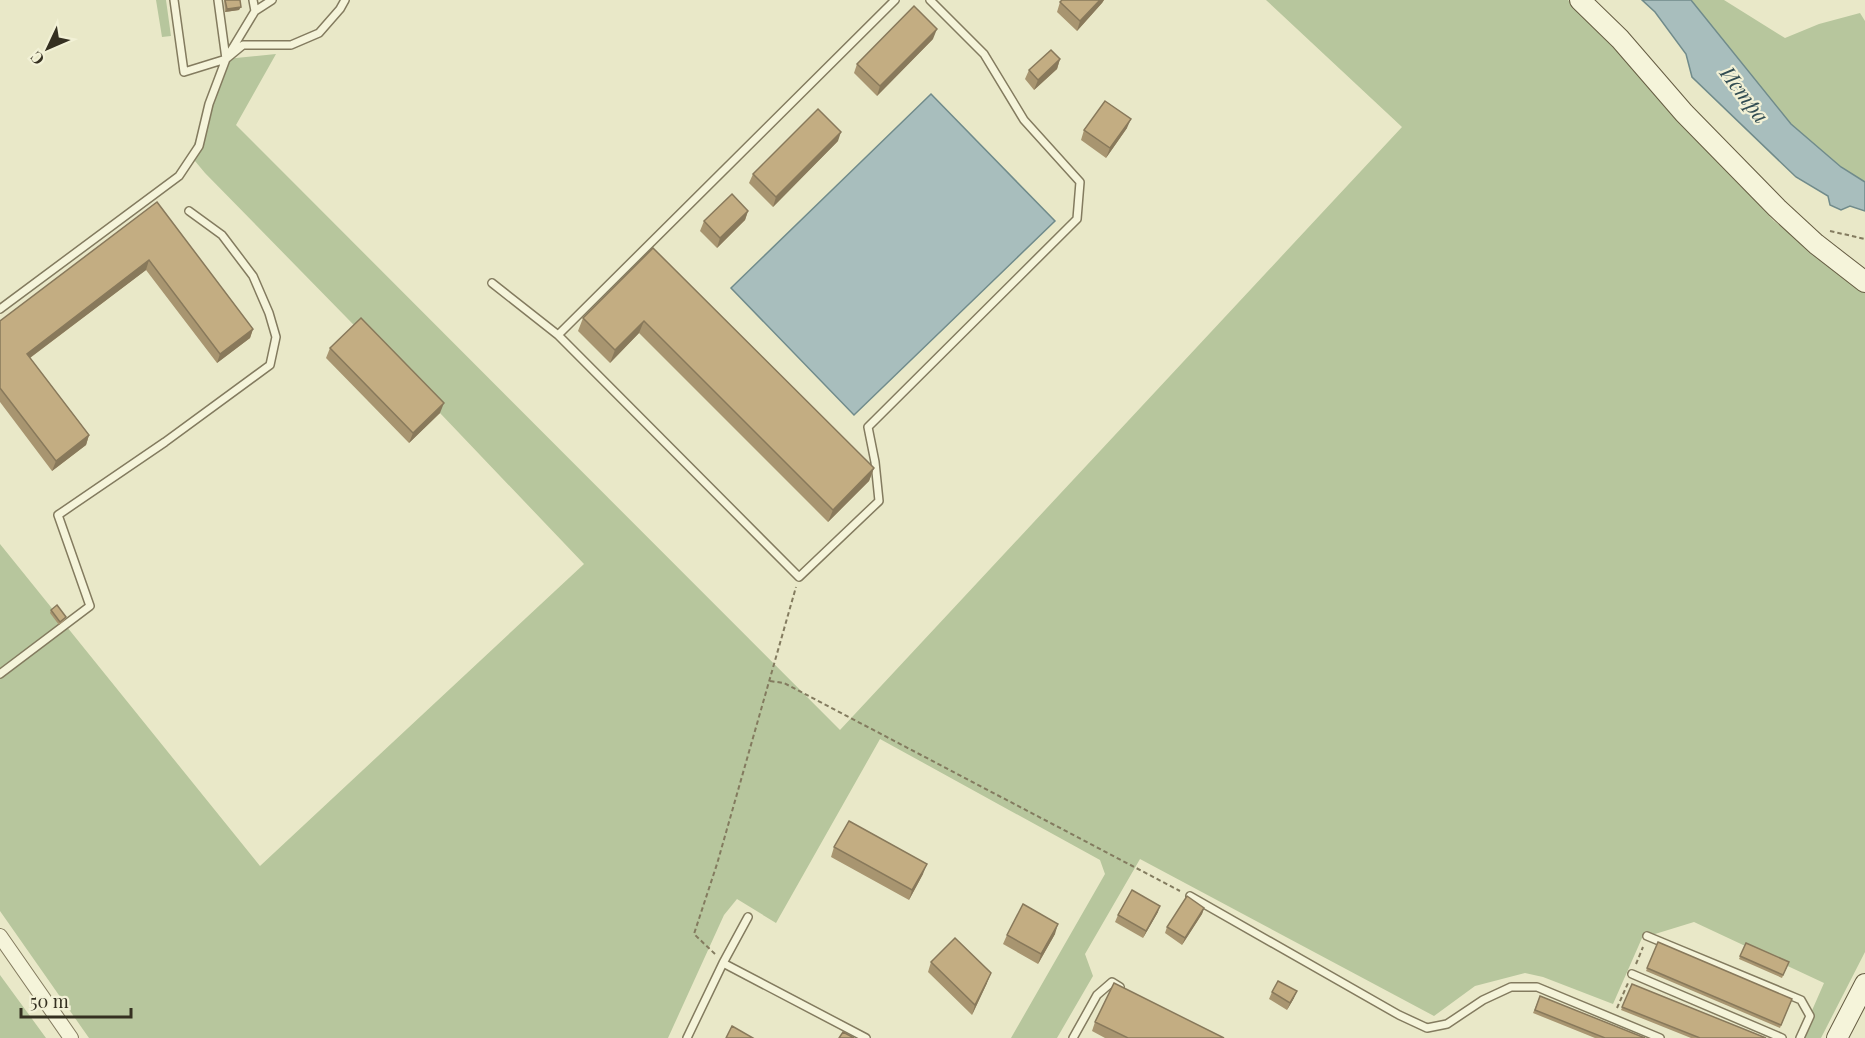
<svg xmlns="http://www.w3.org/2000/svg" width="1865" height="1038" viewBox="0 0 1865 1038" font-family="'Playfair Display',serif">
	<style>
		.green { fill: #b7c69d }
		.water { fill: #a8bebd; stroke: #708b8b; stroke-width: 1.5 }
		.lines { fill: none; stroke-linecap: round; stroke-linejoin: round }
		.lane-casing { stroke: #837b5f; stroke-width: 10 }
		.street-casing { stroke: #837b5f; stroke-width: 16 }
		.secondary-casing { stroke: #655c42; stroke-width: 22 }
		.path { stroke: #837b5f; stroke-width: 2; stroke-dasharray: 4.5 3; stroke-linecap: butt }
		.lane { stroke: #f5f4da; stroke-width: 7 }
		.street { stroke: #f5f4da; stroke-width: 14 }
		.secondary { stroke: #f5f4da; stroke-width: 20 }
		.wall { fill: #a89570 }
		.shaded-wall { fill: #88795b }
		.building { fill: #c3ad82; stroke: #88795b; stroke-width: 1.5 }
		.labels { text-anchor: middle; stroke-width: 4.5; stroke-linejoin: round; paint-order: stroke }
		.water-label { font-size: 21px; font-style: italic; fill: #324d53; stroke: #f2f1d6 }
	</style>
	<rect width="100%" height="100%" fill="#e9e8c8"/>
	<path class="green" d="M 156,0 L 166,0 L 171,36 L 162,37 Z
		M 1266,0 L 1568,0 L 1640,75 L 1774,221 L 1865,291 L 1865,952 L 1821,1038 L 1800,1038 L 1824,983 L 1694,922 L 1642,938 L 1613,1004 L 1543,977 L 1525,973 L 1475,986 L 1434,1016 L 1140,859 L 1085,954 L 1093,976 L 1057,1038 L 1011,1038 L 1105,874 L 1100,860 L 880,739 L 776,923 L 737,899 L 724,915 L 668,1038 L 89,1038 L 0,911 L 0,544 L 260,866 L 584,564 L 440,413 L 205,173 L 190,155 L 226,59 L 276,54 L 236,125 L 840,730 L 1402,127 Z
		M 1691,0 L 1724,0 L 1785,38 L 1819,24 L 1860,13 L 1865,21 L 1865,182 L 1841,167 L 1791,124 Z
		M 0,975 L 46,1038 L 0,1038 Z"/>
	<path class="water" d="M 1642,0 L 1691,0 L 1791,124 L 1841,167 L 1865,182 L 1865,211 L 1850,206 L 1841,210 L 1830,205 L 1828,196 L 1796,177 L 1692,77 L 1686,54 L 1655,12 Z
		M 931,94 L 1055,221 L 854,415 L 731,288 Z"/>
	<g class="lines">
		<g class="lane-casing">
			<path id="lane" d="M 174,0 L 184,72 L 226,59 L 243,45 L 291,45 L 319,33 L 340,9 L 345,0
				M 218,0 L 226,59
				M 253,0 L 255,11
				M 492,283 L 558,335 L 799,577 L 879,501 L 875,462 L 868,427 L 1077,219 L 1080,182 L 1024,120 L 984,54 L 930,0
				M 0,309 L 179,176 L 199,146 L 209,104 L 226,59 L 255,11 L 272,0
				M 558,335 L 895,0
				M 0,674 L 90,606 L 58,515 L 165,442 L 270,365 L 276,337 L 269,313 L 253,276 L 222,235 L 189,211
				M 1190,896 L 1399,1015 L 1427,1028 L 1447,1024 L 1483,1000 L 1511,987 L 1537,987 L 1660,1038
				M 1647,936 L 1801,1000 L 1810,1016 L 1800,1038
				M 723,963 L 748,917
				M 1632,974 L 1782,1038
				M 687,1038 L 723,963 L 866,1038
				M 1073,1038 L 1097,995 L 1112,982 L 1120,987"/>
		</g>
		<g class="street-casing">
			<path id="street" d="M 0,936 L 71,1038"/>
		</g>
		<g class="secondary-casing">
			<path id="secondary" d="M 1580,0 L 1620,39 L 1684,113 L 1777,208 L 1816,244 L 1865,282
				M 1837,1038 L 1865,984"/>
		</g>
		<path class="path" d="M 1830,231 L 1865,239
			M 770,681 L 784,683 L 1180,891
			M 715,954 L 694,934 L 717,864 L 796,587
			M 1636,964 L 1643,947
			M 1617,1008 L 1628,983"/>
		<use href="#lane" class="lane"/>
		<use href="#street" class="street"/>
		<use href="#secondary" class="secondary"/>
	</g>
	<path class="wall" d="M 224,0 L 240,0 L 239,10 L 225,12 Z
		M 1062,0 L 1104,0 L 1102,3 L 1077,31 L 1057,12 L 1060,2 Z
		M 933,39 L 877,96 L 854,73 L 857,64 Z
		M 1060,59 L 1057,69 L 1034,90 L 1025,79 L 1029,70 Z
		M 1127,128 L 1106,158 L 1081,140 L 1084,130 Z
		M 838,141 L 773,207 L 749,183 L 753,174 Z
		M 157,202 L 253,329 L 250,338 L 217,363 L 146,270 L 30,358 L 89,435 L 86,445 L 52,471 L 0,402 L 0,321 Z
		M 748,211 L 745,220 L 717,248 L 700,231 L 704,221 Z
		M 653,248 L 874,468 L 869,481 L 828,522 L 639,333 L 610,363 L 578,331 L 583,318 Z
		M 330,348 L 440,413 L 409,443 L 326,358 Z
		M 51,610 L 66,617 L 65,620 L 59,625 L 50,613 Z
		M 834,847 L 923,874 L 909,900 L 831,857 Z
		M 1204,908 L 1202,914 L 1182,945 L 1165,933 L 1167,927 Z
		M 1158,912 L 1143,938 L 1115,922 L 1118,915 Z
		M 1055,934 L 1038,964 L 1003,944 L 1007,935 Z
		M 1658,942 L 1792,999 L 1780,1028 L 1646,971 Z
		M 1746,943 L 1789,962 L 1782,978 L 1739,959 Z
		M 931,962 L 987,983 L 972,1015 L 928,972 Z
		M 1632,984 L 1766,1038 L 1691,1038 L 1621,1010 Z
		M 1272,992 L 1294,998 L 1287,1010 L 1269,999 Z
		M 1540,996 L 1645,1038 L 1595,1038 L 1533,1013 Z
		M 1095,1022 L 1224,1038 L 1105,1038 L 1092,1031 Z"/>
	<path class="shaded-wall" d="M 1100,0 L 1104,0 L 1102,3 L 1077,31 L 1080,21 Z
		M 241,7 L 239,10 L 225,12 L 227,9 Z
		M 937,29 L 933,39 L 877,96 L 880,86 Z
		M 1060,59 L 1057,69 L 1034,90 L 1038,80 Z
		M 1131,119 L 1127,128 L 1106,158 L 1110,148 Z
		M 841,132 L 838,141 L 773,207 L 776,197 Z
		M 748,211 L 745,220 L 717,248 L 720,238 Z
		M 149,260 L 146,270 L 23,363 L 27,354 Z
		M 644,321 L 639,333 L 610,363 L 615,350 Z
		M 253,329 L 250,338 L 217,363 L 220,354 Z
		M 444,403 L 440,413 L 409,443 L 413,433 Z
		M 89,435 L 86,445 L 52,471 L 56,461 Z
		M 874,468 L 869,481 L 828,522 L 833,510 Z
		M 927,864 L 923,874 L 909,900 L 912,890 Z
		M 1160,906 L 1158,912 L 1143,938 L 1146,931 Z
		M 1204,908 L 1202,914 L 1182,945 L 1185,938 Z
		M 1058,924 L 1055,934 L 1038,964 L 1041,954 Z
		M 991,973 L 987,983 L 972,1015 L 975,1005 Z
		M 1297,991 L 1294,998 L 1287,1010 L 1290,1003 Z"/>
	<path class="building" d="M 225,0 L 240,0 L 241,7 L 227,9 Z
		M 1062,0 L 1100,0 L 1080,21 L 1060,2 Z
		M 914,6 L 937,29 L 880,86 L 857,64 Z
		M 1051,50 L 1060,59 L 1038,80 L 1029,70 Z
		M 1105,101 L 1131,119 L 1110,148 L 1084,130 Z
		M 818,109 L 841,132 L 776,197 L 753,174 Z
		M 732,194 L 748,211 L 720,238 L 704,221 Z
		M 157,202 L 253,329 L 220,354 L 149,260 L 27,354 L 89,435 L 56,461 L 0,388 L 0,321 Z
		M 653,248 L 874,468 L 833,510 L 644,321 L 615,350 L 583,318 Z
		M 361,318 L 444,403 L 413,433 L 330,348 Z
		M 57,605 L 66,617 L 60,622 L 51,610 Z
		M 849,821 L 927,864 L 912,890 L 834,847 Z
		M 1132,890 L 1160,906 L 1146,931 L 1118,915 Z
		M 1187,896 L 1204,908 L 1185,938 L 1167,927 Z
		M 1023,904 L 1058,924 L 1041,954 L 1007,935 Z
		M 955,938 L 991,973 L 975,1005 L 931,962 Z
		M 1658,942 L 1792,999 L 1781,1025 L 1647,968 Z
		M 1746,943 L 1789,962 L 1783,975 L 1740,956 Z
		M 1278,981 L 1297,991 L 1290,1003 L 1272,992 Z
		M 1114,983 L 1224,1038 L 1128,1038 L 1095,1022 Z
		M 1632,984 L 1766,1038 L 1700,1038 L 1622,1007 Z
		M 1540,996 L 1645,1038 L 1605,1038 L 1535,1010 Z
		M 732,1026 L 753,1038 L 726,1038 Z
		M 843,1032 L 854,1038 L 839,1038 Z"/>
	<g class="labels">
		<g class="water-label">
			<text transform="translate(1744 95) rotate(53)" y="7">Истра</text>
		</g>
	</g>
	<g transform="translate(48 48) rotate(226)" stroke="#f2f1d6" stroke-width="4.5" paint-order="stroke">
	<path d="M0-4.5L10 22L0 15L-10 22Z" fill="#353021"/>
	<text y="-9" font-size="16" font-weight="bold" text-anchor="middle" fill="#353021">С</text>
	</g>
	<path d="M21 1008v9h110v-9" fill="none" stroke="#353021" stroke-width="3"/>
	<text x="30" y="1008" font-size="18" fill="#353021" stroke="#f2f1d6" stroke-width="4.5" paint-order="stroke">50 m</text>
</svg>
